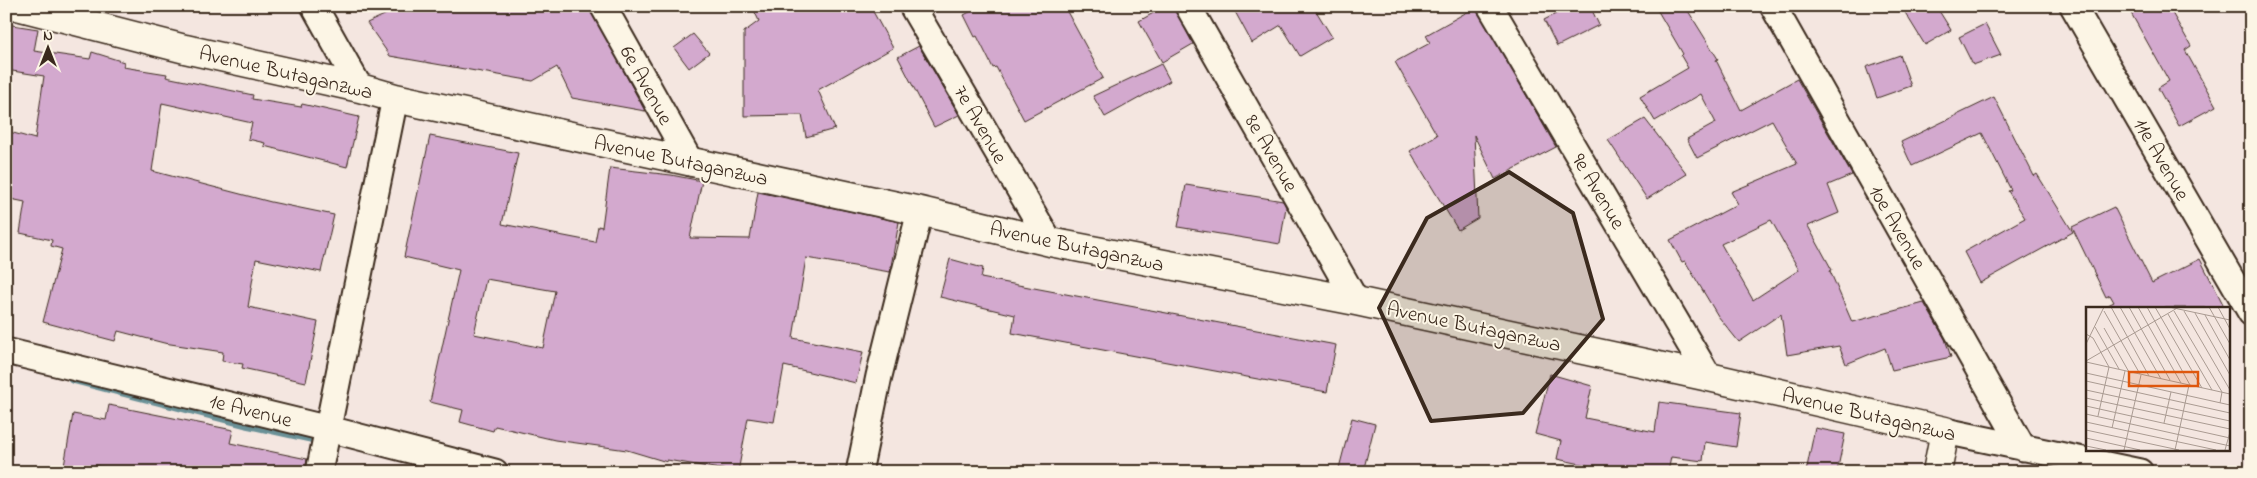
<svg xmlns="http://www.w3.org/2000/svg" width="2257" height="478" viewBox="0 0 2257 478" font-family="'Indie Flower',sans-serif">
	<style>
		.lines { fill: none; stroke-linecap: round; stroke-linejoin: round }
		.stream { stroke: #6a9197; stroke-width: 9 }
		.building { fill: #d3a9ce; stroke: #3b2a1e; fill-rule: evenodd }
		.minor-casing { stroke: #3b2a1e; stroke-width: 29 }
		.tertiary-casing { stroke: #3b2a1e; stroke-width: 31 }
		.minor { stroke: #fcf5e5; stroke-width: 25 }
		.tertiary { stroke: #fcf5e5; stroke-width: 28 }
		.marked { fill: #3b2a1e; fill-opacity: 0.2; stroke: #3b2a1e; stroke-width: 4; stroke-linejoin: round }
		.labels { text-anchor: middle; stroke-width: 4; stroke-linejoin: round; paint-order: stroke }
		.street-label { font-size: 21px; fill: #3b2a1e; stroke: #fcf5e5 }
		.inset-road { fill: none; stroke: #aa9b92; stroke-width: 1 }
		.view { fill: #df570d; fill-opacity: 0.15; stroke: #df570d; stroke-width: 2.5 }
		.inset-edge { fill: none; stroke: #3b2a1e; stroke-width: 2.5 }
	</style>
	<rect width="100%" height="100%" fill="#f4e6e0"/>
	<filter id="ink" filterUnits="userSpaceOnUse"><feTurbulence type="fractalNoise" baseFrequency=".02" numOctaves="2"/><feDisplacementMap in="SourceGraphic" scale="10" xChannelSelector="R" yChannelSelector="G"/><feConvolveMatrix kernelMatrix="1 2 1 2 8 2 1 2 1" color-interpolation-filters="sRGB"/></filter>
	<g filter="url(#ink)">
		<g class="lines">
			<path class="stream" d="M 72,379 L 246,424 L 324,441"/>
		</g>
		<path class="building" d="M 404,6 L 589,6 L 645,111 L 572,98 L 557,67 L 533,81 L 390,56 L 367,23 Z
			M 752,6 L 870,6 L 893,48 L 818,90 L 835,129 L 806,137 L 802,115 L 744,116 L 744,32 L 759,21 Z
			M 981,6 L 1064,6 L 1103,78 L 1024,120 L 996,67 L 993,68 L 977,36 L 975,37 L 964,15 Z
			M 1166,6 L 1174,6 L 1193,44 L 1162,62 L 1139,21 Z
			M 1232,6 L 1313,6 L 1332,37 L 1300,56 L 1281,25 L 1252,43 Z
			M 1571,6 L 1590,6 L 1599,25 L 1557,46 L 1544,20 Z
			M 1655,6 L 1685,6 L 1718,59 L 1716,60 L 1741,110 L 1797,79 L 1852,175 L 1828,185 L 1839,213 L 1808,226 L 1832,270 L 1830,271 L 1852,322 L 1924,303 L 1945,339 L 1951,357 L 1892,370 L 1885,348 L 1846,364 L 1839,346 L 1787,355 L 1781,314 L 1739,342 L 1718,316 L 1685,261 L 1682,262 L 1670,240 L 1738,204 L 1731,192 L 1797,164 L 1772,120 L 1697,158 L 1687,139 L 1716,123 L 1701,94 L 1655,121 L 1640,96 L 1688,68 L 1681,56 L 1683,54 ZM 1771,220 L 1799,270 L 1753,300 L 1721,244 Z
			M 1901,6 L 1936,6 L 1951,30 L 1925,45 Z
			M 2127,6 L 2168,6 L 2191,46 L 2185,50 L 2216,106 L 2179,126 L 2158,88 L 2169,81 Z
			M 1476,7 L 1556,147 L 1495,179 L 1474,135 L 1478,218 L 1458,230 L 1410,151 L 1437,135 L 1395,62 L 1430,43 L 1426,35 Z
			M 6,24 L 38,29 L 34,51 L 90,59 L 92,52 L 124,62 L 123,67 L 167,74 L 166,77 L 253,95 L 252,99 L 301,107 L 302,104 L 359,117 L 347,167 L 264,146 L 265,143 L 248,139 L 252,123 L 162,103 L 152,171 L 271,202 L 334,215 L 321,272 L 256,259 L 248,307 L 318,322 L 306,382 L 242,368 L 243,364 L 222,361 L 223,352 L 164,343 L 118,331 L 115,341 L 43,322 L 62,249 L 51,246 L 52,240 L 20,233 L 25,202 L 6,198 L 6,131 L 35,139 L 44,76 L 6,70 Z
			M 1985,24 L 2001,55 L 1973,65 L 1959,37 Z
			M 693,34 L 709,53 L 689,68 L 674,48 Z
			M 919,46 L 959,115 L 934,127 L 898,57 Z
			M 1900,55 L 1911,86 L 1877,98 L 1866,67 Z
			M 1161,64 L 1170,81 L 1105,117 L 1093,96 Z
			M 1994,97 L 2034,176 L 2037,174 L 2073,232 L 1980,283 L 1964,252 L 2025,218 L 2008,191 L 2011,190 L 1982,133 L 1912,166 L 1901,142 Z
			M 1645,119 L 1687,174 L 1647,199 L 1608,140 Z
			M 430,136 L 518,153 L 502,224 L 595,242 L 598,226 L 602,227 L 610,168 L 671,175 L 702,181 L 690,238 L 750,239 L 758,192 L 899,222 L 890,272 L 806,258 L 793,338 L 863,352 L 856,383 L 784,366 L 774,422 L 748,418 L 738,472 L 667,460 L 667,462 L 627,450 L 555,440 L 495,426 L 493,431 L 460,422 L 463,410 L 430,402 L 459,270 L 404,257 ZM 486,279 L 555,291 L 543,348 L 474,334 Z
			M 1186,185 L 1283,201 L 1286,207 L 1280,244 L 1178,227 Z
			M 2114,207 L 2152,283 L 2200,259 L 2225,308 L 2102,308 L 2114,302 L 2110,295 L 2106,297 L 2072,227 Z
			M 950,259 L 983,268 L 981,278 L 1336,345 L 1327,392 L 1012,333 L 1015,315 L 940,297 Z
			M 1550,374 L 1592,386 L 1585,418 L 1655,432 L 1659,402 L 1741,413 L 1736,447 L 1705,442 L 1703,461 L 1671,457 L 1668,472 L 1620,472 L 1557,459 L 1561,441 L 1535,434 Z
			M 109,405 L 233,430 L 230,443 L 307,459 L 305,472 L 126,472 L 93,465 L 92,472 L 63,472 L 73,414 L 106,420 Z
			M 1352,418 L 1375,424 L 1363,472 L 1338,472 Z
			M 1815,428 L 1845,434 L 1837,472 L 1806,472 Z"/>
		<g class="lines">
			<g class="minor-casing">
				<path id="minor" d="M 314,6 L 360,88
					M 603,6 L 691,163
					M 912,6 L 1050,242
					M 1188,6 L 1356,301
					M 1490,6 L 1709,377
					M 1773,6 L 2023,448
					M 2073,6 L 2251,313
					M 6,351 L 329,429 L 495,472
					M 1945,431 L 2140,472
					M 319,472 L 395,98
					M 859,472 L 879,376 L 920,211"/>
			</g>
			<g class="tertiary-casing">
				<path id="tertiary" d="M 17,6 L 185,49 L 360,88 L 395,98 L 920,211 L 1050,242 L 1356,301 L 1709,377 L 1945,431 L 1937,472"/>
			</g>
			<use href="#minor" class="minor"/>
			<use href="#tertiary" class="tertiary"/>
		</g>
	</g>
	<path class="marked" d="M 1509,172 L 1573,213 L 1603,319 L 1523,413 L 1431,421 L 1379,308 L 1427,218 Z"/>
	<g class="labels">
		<g class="street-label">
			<text transform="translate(286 72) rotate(13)" y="7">Avenue Butaganzwa</text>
			<text transform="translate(647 85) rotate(61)" y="7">6e Avenue</text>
			<text transform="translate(981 124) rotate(60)" y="7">7e Avenue</text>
			<text transform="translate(1272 153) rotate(60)" y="7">8e Avenue</text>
			<text transform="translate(2162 159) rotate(60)" y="7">11e Avenue</text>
			<text transform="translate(681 160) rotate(12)" y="7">Avenue Butaganzwa</text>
			<text transform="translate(1599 191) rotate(59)" y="7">9e Avenue</text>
			<text transform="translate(1898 227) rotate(60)" y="7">10e Avenue</text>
			<text transform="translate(1077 246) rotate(12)" y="7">Avenue Butaganzwa</text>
			<text transform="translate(1474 326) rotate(12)" y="7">Avenue Butaganzwa</text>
			<text transform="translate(251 410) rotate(14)" y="7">1e Avenue</text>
			<text transform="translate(1869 414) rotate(13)" y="7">Avenue Butaganzwa</text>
		</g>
	</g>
	<g transform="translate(2086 307)">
		<rect width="144" height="144" fill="#f4e6e0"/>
		<path class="inset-road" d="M 25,0 L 63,69M 34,0 L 75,72M 43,0 L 84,73M 52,0 L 95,76M 61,0 L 104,78M 69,0 L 116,81M 83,0 L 144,13M 123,0 L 144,37M 132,0 L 144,22M 18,4 L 54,67M 88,4 L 136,85 L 134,96M 98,4 L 144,83M 109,6 L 144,68M 82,7 L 126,83M 119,8 L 144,53M 9,20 L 33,62M 18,21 L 43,65M 0,27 L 7,31 L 23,60 L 12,109M 0,37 L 18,0M 0,54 L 93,0M 0,55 L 144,87M 0,66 L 144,98M 0,74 L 144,106M 0,83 L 144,114M 0,91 L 144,122M 0,99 L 144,131M 0,107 L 144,139M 0,115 L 130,143M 78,116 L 85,85M 26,121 L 39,64M 0,123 L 93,143M 0,131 L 54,143M 0,139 L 20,143M 38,143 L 55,68M 89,143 L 103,78M 139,143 L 144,125"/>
		<path class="view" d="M 43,65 L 112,65 L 112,79 L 43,79 Z"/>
		<rect width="144" height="144" class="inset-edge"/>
	</g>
	<rect width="2257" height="478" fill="none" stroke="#fcf5e5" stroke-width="25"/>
	<rect x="12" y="12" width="2232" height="453" fill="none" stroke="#3b2a1e" stroke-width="2" filter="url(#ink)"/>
	<g transform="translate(48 48)" stroke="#fcf5e5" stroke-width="4" paint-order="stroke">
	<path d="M0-4L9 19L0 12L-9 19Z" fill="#3b2a1e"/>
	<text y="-8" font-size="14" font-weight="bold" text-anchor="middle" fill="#3b2a1e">N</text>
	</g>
</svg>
